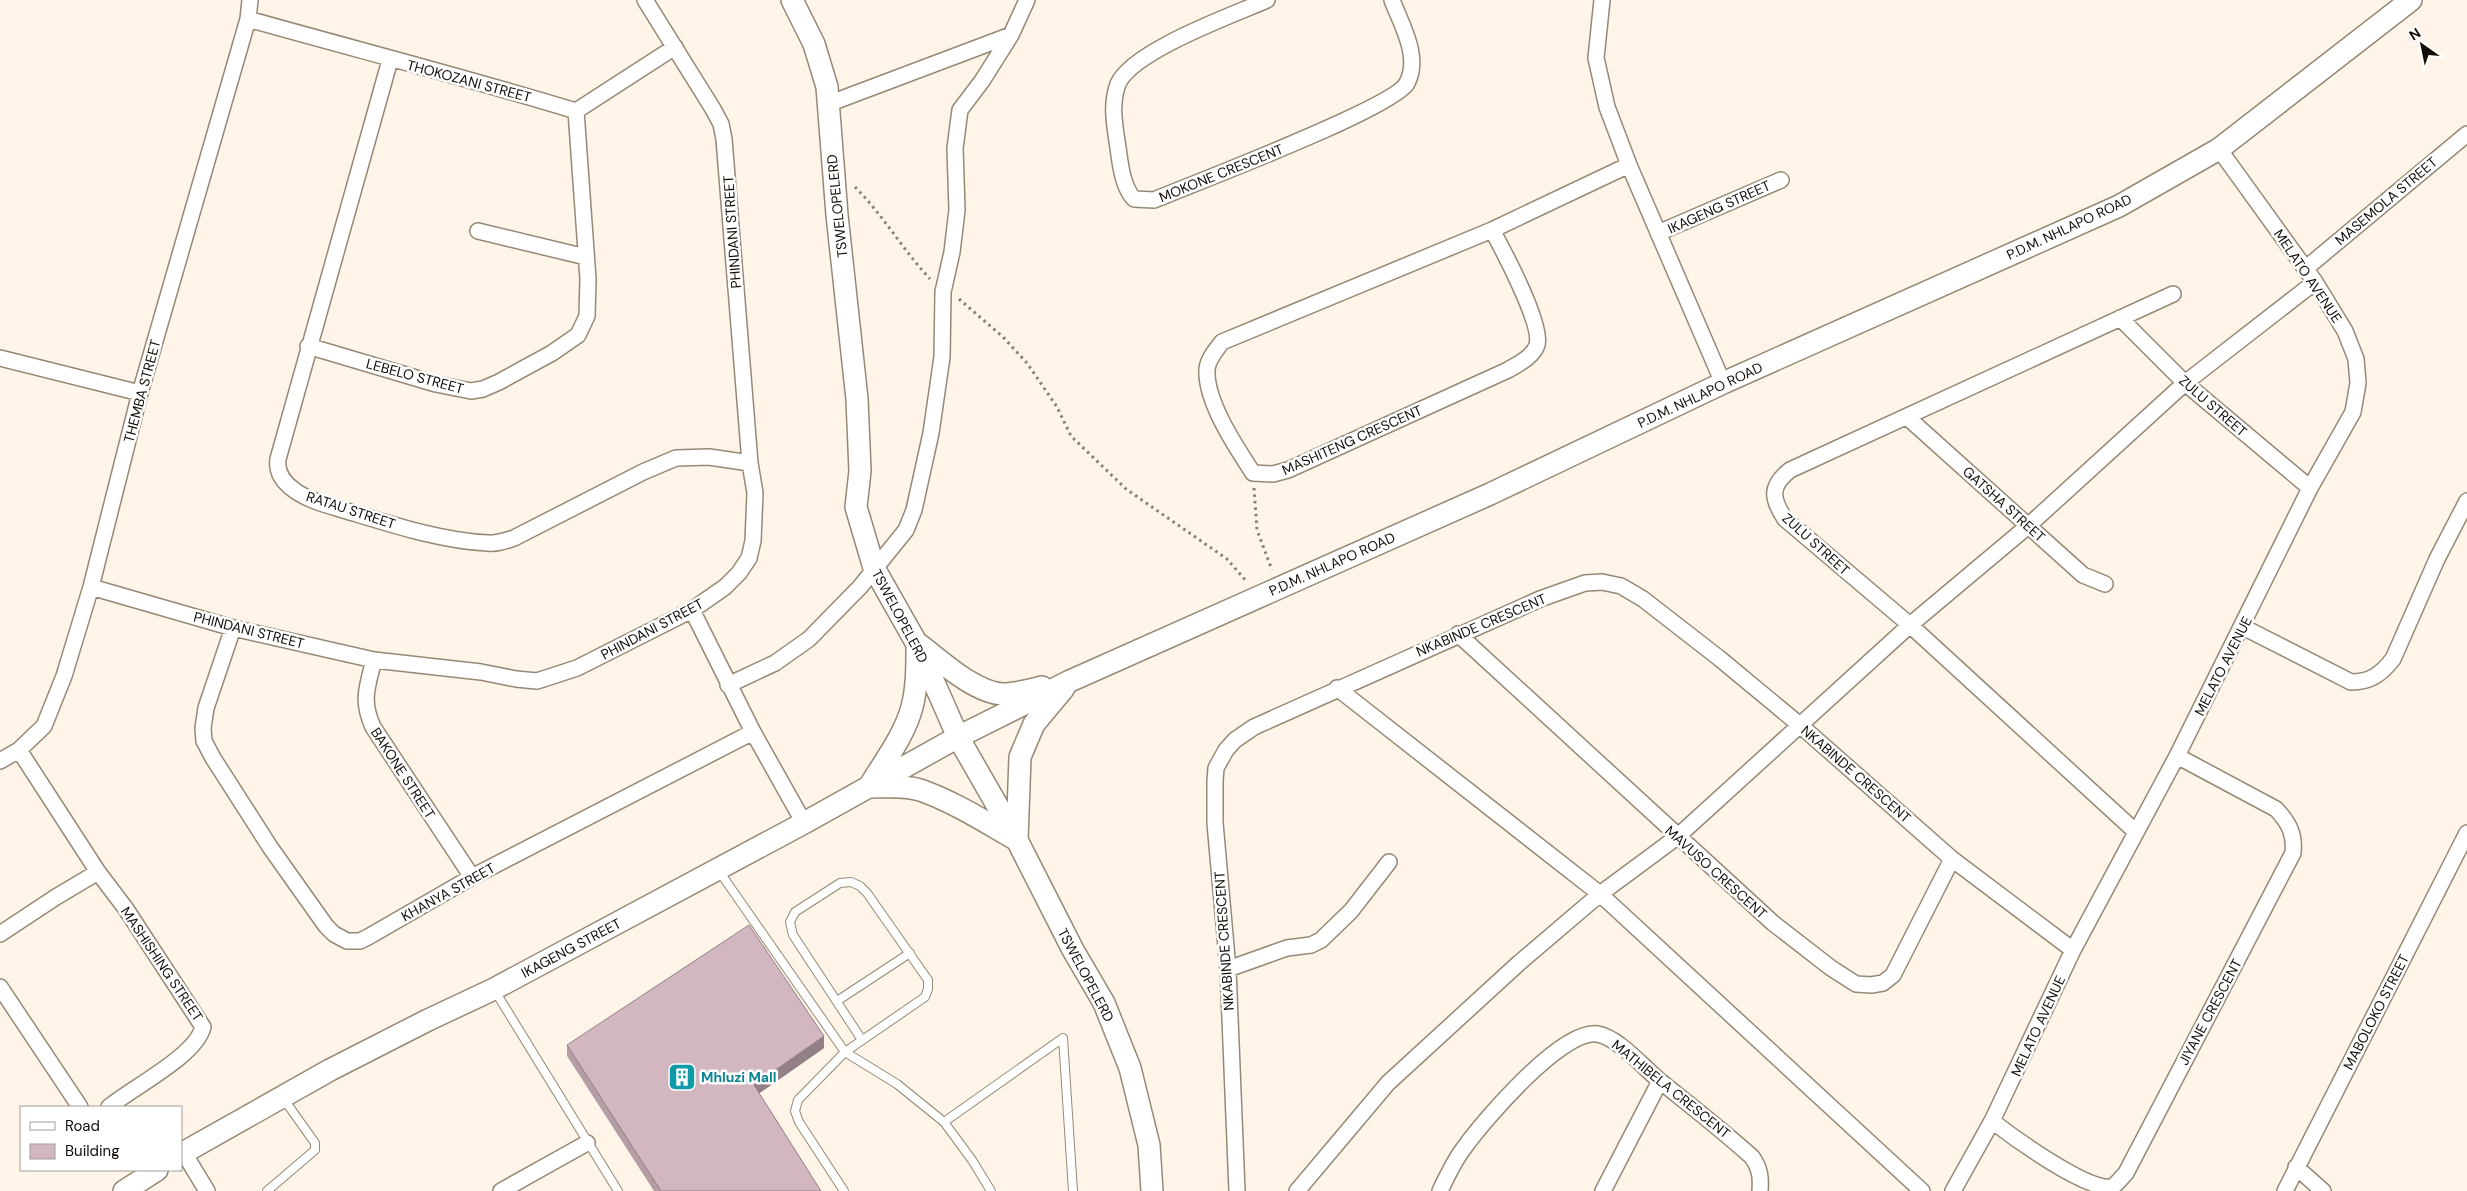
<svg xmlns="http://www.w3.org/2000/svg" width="2467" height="1191" viewBox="0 0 2467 1191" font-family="'DM Sans',sans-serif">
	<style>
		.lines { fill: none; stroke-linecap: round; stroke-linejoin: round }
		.lane-casing { stroke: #968875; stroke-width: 10 }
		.street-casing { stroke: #968875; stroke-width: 18 }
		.secondary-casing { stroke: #968875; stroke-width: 24 }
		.path { stroke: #857e74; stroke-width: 3; stroke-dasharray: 2.5 4; stroke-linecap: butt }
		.lane { stroke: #fff; stroke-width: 8 }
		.street { stroke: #fff; stroke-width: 15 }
		.secondary { stroke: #fff; stroke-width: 21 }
		.wall { fill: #b59da6 }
		.shaded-wall { fill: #938087 }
		.building { fill: #d2b7c1; stroke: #938087 }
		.labels { text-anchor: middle; stroke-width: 5; stroke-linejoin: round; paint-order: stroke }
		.street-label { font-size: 14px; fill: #110c06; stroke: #fff }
		.culture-label { font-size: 14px; font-weight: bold; fill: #0d838f; stroke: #fff; text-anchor: start }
	</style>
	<rect width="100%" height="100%" fill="#fef5e8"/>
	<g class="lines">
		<g class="lane-casing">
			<path id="lane" d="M 719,871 L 845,1052 L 897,1084 L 944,1122 L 972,1160 L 991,1191
				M 495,991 L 618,1191
				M 837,1001 L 910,953
				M 944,1122 L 1063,1038 L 1073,1191
				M 267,1191 L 315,1150 L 315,1143 L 283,1098
				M 844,1191 L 799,1122 L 795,1111 L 798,1100 L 845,1052 L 925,997 L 928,989 L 928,980 L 867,893 L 860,886 L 851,882 L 840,883 L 795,912 L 790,922 L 793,935 L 862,1040"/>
		</g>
		<g class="street-casing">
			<path id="street" d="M 1267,0 C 1233,15 1132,51 1118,84 C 1111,103 1114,121 1117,141 C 1120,159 1121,185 1134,199 L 1154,200 C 1192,184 1394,108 1407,83 C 1421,57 1401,24 1392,0
				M 1602,0 L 1596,58 L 1607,107 L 1629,165 L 1723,383
				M 248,19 C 358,50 468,78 576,111 L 675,47
				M 390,60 L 278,459 C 276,472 283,482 294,490 C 309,501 330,506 347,511 C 390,524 442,541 488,543 C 497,544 505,541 514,538 L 643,472 L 676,458 L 709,457 L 750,463
				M 828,104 L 1011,35
				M 1492,230 C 1503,250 1543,325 1537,345 C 1533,357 1518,364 1508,370 L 1288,470 L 1273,474 L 1253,473 C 1236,447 1205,401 1207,369 C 1208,359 1216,350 1222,342 L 1492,230 L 1629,165
				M 478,231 L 586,257
				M 1658,233 L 1781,180
				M 2305,269 L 2467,134
				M 2120,318 L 2185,383 L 2310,488
				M 308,346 L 436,384 L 471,391 L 483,389 L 499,382 L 552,353 L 578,335 L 587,316 L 588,279 L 576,111
				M 0,358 L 140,393
				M 1907,417 L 2083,575 L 2105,584
				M 91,587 L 233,628 L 374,660 L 481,672 L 516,679 L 537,681 L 577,668 L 692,610 L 725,587 L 739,573 L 749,558 L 753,541 L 755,493 L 750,463 L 724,139 L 721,124 L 713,109 L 645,0
				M 2243,627 L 2351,682 C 2371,682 2381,674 2393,659 L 2437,559 L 2467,501
				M 233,628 L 206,708 L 203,728 L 204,741 L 213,758 L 270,847 L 326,926 L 334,934 L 347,941 L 360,941 L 368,937 L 472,877 L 753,732 L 692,610
				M 1458,634 L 1773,923 L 1831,968 L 1856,984 L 1871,985 L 1883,983 L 1893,975 L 1952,859
				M 374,660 C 367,687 361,701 373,727 L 472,877
				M 728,685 L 775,663 L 809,639 L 860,587 L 906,530 L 914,510 L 931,433 L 942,357 L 943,292 L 952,252 L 957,210 L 955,148 L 960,110 L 982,81 L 1011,35 L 1027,0
				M 1337,688 L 1600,894 L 1922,1191
				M 753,732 L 804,823
				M 19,750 L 98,872 L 126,909 L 203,1027 C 196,1056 133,1087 109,1107
				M 0,761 L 19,750 L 44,726 L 64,676 L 91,587 L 140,393 L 248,19 L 250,0
				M 2136,832 L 1910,625 L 1785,519 C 1771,498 1770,486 1790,470 L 2173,294
				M 0,934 L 56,897 L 98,872
				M 1228,969 L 1287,948 L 1311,945 L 1321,940 L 1351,911 L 1389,862
				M 0,987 L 80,1107
				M 1992,1121 C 2014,1138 2087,1191 2112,1187 C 2117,1184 2122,1177 2126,1173 L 2293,853 C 2295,834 2289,823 2276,809 L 2177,756
				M 184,1153 L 207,1191
				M 2296,1167 L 2323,1191
				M 501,1191 L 587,1143
				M 1237,1191 L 1228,969 L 1215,823 L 1215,781 L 1216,768 L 1226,750 L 1235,740 L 1254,727 L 1540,599 L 1585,583 L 1602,582 L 1621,586 L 1643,599 L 1719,658 L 1801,726 L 1952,859 L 2073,950
				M 1297,1191 L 1388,1083 L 1519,963 L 1600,894 L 1677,837 L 1910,625 L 2028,526 L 2185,383 L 2315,282
				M 1440,1191 C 1447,1176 1454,1161 1464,1148 C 1484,1120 1562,1029 1597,1034 C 1618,1037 1644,1068 1660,1081 C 1691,1106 1722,1130 1752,1157 C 1760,1168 1761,1177 1760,1191
				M 1603,1191 L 1660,1081
				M 1953,1191 L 1992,1121 L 2073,950 L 2177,756 L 2310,488 L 2353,412 L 2358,383 L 2356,359 L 2345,331 L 2315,282 L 2219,149
				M 2285,1191 L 2467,833"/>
		</g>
		<g class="secondary-casing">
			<path id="secondary" d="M 792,0 L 814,44 L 827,87 L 837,215 L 857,399 L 860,471 L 856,507 L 874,568 L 917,644 L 958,737 L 1017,840 L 1073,950 L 1104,1003 L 1130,1068 L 1149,1145 L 1152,1191
				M 920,645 C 941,661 975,693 1003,694 C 1016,694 1030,690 1042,687
				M 870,785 C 885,761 905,734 912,707 C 917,688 917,668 917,649
				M 869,787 C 886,787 907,785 923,791 C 956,803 987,823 1017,840 L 1020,757 L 1034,724 L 1064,688
				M 181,1154 L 330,1070 L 428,1020 L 494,989 L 804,823 L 958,737 L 1070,681 L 1490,494 L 1723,383 L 2119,206 L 2219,149 L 2411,0
				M 124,1191 L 157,1170"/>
		</g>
		<path class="path" d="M 855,187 C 883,215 903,250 930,279
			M 959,299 L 1003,337 L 1027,363 L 1057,407 L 1071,436 L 1126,489 L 1227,559 L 1247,582
			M 1254,488 L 1257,530 L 1272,570"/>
		<use href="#lane" class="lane"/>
		<use href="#street" class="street"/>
		<use href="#secondary" class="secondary"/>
	</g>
	<path class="wall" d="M 567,1045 L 824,1048 L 759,1093 L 821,1191 L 654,1191 L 567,1056 Z"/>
	<path class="shaded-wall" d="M 824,1036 L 824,1048 L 754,1097 L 754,1085 Z"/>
	<path class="building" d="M 749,925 L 824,1036 L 754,1085 L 821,1191 L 661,1191 L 567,1045 Z"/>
	<defs>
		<g id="building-square" transform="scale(1.4375)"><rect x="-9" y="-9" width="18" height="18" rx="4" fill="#0f9aa8" stroke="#fff"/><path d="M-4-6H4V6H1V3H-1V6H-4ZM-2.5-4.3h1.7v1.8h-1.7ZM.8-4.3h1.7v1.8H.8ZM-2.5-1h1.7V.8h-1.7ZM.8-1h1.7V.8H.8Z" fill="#fff"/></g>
	</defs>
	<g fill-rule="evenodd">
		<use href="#building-square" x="682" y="1077"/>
	</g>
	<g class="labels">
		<g class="street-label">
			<text transform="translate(469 81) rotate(15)" y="5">THOKOZANI STREET</text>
			<text transform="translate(1221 173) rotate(-22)" y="5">MOKONE CRESCENT</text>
			<text transform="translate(2386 201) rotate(-40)" y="5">MASEMOLA STREET</text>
			<text transform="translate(837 206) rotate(-96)" y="5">TSWELOPELERD</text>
			<text transform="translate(1719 207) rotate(-24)" y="5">IKAGENG STREET</text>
			<text transform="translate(2069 227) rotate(-25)" y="5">P.D.M. NHLAPO ROAD</text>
			<text transform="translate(732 232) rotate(-94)" y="5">PHINDANI STREET</text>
			<text transform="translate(2308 276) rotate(56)" y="5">MELATO AVENUE</text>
			<text transform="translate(415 376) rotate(15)" y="5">LEBELO STREET</text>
			<text transform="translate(142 391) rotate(-75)" y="5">THEMBA STREET</text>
			<text transform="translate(1700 395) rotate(-25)" y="5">P.D.M. NHLAPO ROAD</text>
			<text transform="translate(2213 406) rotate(41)" y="5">ZULU STREET</text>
			<text transform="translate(1352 440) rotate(-24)" y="5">MASHITENG CRESCENT</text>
			<text transform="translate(2004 504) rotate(42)" y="5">GATSHA STREET</text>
			<text transform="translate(351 510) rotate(18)" y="5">RATAU STREET</text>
			<text transform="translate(1816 544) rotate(42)" y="5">ZULU STREET</text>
			<text transform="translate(1332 564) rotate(-24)" y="5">P.D.M. NHLAPO ROAD</text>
			<text transform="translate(900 616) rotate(62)" y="5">TSWELOPELERD</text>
			<text transform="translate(1481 625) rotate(-23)" y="5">NKABINDE CRESCENT</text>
			<text transform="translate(652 629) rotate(-28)" y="5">PHINDANI STREET</text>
			<text transform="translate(249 630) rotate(14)" y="5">PHINDANI STREET</text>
			<text transform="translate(2223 666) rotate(-63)" y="5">MELATO AVENUE</text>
			<text transform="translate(403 773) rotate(57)" y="5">BAKONE STREET</text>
			<text transform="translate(1856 774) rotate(41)" y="5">NKABINDE CRESCENT</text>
			<text transform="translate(1716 872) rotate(42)" y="5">MAVUSO CRESCENT</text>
			<text transform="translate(448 892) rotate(-29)" y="5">KHANYA STREET</text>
			<text transform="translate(1224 941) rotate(-94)" y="5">NKABINDE CRESCENT</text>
			<text transform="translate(571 948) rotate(-28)" y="5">IKAGENG STREET</text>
			<text transform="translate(162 964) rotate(56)" y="5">MASHISHING STREET</text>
			<text transform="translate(1086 975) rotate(62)" y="5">TSWELOPELERD</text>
			<text transform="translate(2210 1012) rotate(-62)" y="5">JIYANE CRESCENT</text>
			<text transform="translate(2376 1012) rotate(-63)" y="5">MABOLOKO STREET</text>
			<text transform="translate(2038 1026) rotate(-65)" y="5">MELATO AVENUE</text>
			<text transform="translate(1671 1089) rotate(39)" y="5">MATHIBELA CRESCENT</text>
		</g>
		<g class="culture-label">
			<text x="701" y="1082">Mhluzi Mall</text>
		</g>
	</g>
	<rect x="20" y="1106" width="162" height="65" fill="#ffffff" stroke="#a09e9b"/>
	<rect x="30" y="1122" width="25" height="8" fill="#ffffff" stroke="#a09e9b"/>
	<text x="65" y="1131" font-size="15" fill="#110c06">Road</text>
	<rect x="30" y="1144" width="25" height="15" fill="#d2b7c1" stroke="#a09e9b"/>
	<text x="65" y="1156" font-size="15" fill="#110c06">Building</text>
	<g transform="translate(2422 45) rotate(327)" stroke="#ffffff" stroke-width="4" paint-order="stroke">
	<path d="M0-4L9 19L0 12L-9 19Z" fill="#110c06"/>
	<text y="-8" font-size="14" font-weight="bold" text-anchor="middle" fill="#110c06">N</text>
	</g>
</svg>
